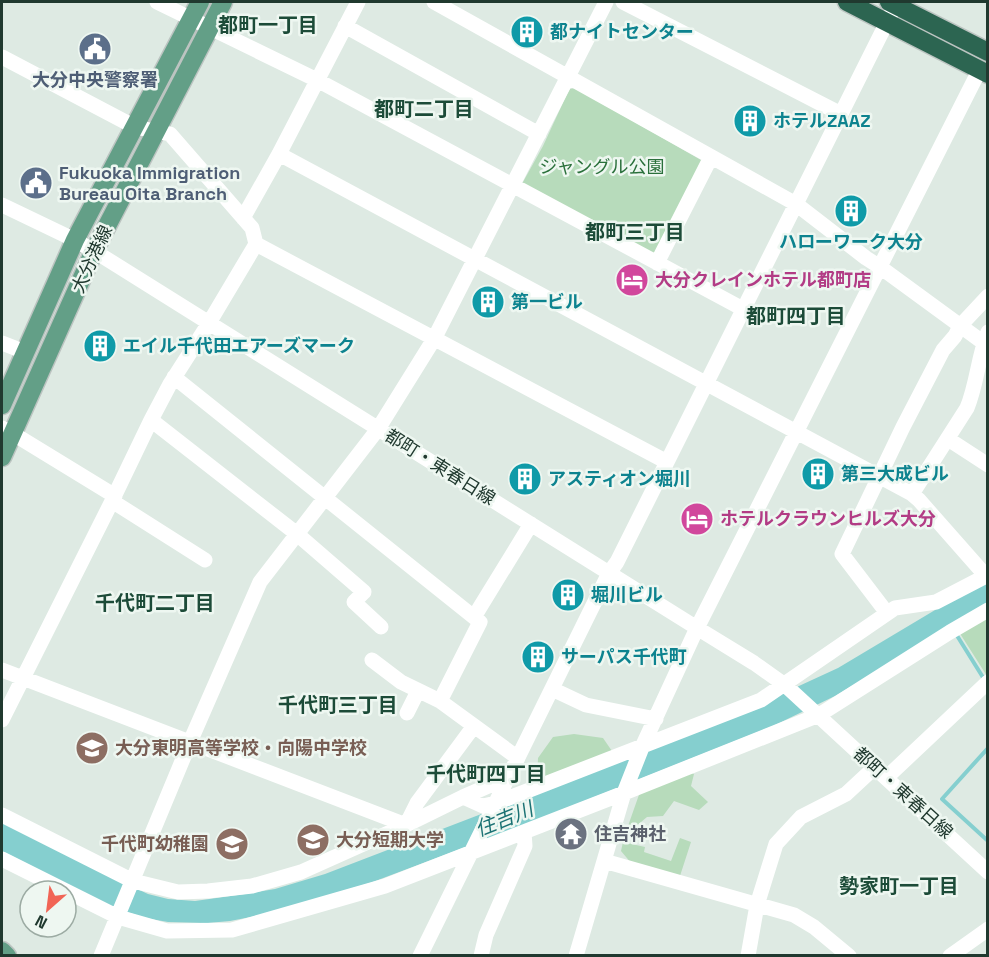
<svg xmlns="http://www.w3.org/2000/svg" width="989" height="957" viewBox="0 0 989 957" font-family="'Space Grotesk','Noto Sans JP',sans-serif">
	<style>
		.green { fill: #b7dbbb }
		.water { fill: #85cfcf }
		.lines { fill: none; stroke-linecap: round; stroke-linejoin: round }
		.stream { stroke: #85cfcf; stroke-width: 4 }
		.major-casing { stroke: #bcc4c1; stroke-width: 21 }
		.highway-casing { stroke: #bcc4c1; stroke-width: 21 }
		.minor { stroke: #fff; stroke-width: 15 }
		.major { stroke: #639f87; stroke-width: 18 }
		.highway { stroke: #2c6551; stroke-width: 18 }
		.labels { text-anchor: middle; stroke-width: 5; stroke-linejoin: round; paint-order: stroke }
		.culture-label { font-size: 18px; font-weight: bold; fill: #0d838f; stroke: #eef7f1; text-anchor: start }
		.service-label { font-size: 18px; font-weight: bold; fill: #4e5e75; stroke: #eef7f1 }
		.park-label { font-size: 18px; fill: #2a703b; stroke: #eef7f1 }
		.street-label { font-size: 18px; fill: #20392f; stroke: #eef7f1 }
		.hotel-label { font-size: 18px; font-weight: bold; fill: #b23c85; stroke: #eef7f1; text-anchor: start }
		.education-label { font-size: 18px; font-weight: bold; fill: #785e54; stroke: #eef7f1; text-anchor: start }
		.worship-label { font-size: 18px; font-weight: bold; fill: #5b616d; stroke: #eef7f1; text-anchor: start }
		.neighbourhood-label { font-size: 20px; font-weight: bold; fill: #1c4b38; stroke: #eef7f1 }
		.water-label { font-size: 20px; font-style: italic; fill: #1b7274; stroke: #eef7f1 }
	</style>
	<rect width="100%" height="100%" fill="#deeae3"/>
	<path class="green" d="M 575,88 L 701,160 L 702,165 L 656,253 L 652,255 L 525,187 L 523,182 L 543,146 L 568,92 L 570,89 Z
		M 987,613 L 987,676 L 959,632 Z
		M 574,734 L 603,738 L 614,754 L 537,785 L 538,758 L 553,737 Z
		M 686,771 L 694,774 L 691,786 L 708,802 L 699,810 L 674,801 L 663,816 L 647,817 L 635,827 L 628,826 L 641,789 Z
		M 680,838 L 691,842 L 679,879 L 637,870 L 621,851 L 623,842 L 645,847 L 644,852 L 671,861 Z"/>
	<path class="water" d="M 987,579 L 987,606 L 835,696 L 773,726 L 524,825 L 370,883 L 261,915 L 230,921 L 208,923 L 168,922 L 145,918 L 112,907 L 2,851 L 2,822 L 122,882 L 148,894 L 168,899 L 195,901 L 245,894 L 275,889 L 325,874 L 721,722 L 838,668 Z"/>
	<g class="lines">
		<path class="stream" d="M 956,634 L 984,679
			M 988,748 L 942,799 L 988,841"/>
		<g class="major-casing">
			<path id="major" d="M 2,405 L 75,240 L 200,2
				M 2,457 L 94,251 L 223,2
				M 2,951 L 7,956"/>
		</g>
		<g class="highway-casing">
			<path id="highway" d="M 847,2 L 988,74
				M 889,2 L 988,52"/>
		</g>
		<path class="minor" d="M 157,2 L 317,80 L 743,309
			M 434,2 L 796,204 L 866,258 L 880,267 L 988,346
			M 623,2 L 841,114
			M 345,26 L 539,134
			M 2,57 L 135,127 L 170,134 L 252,228 L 256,244 L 209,323 L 170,384 L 151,420 L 112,501 L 2,720
			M 279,154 L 912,494 L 919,500 L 986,576
			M 2,205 L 75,240 L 94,251 L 697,628 L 754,663 L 785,685 L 988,872
			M 243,218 L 279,154 L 358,2
			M 256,244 L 667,462
			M 657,263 L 711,157
			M 2,343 L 25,352
			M 174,377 L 480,622 L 440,701
			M 151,420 L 297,534 L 364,592 L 354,602 L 381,627
			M 2,428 L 12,433 L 115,496
			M 948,439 L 988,465
			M 912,494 L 967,408 C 977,384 978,357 988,332
			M 112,501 L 205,560
			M 887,613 L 842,554 L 903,427 L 943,350 L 955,336 L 960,326 L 988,296
			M 474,617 L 531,524
			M 372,660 L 401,682 L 440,701 L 518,758
			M 2,670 L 406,825
			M 552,689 L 586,705 L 656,719
			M 407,713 L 418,691
			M 886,778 L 988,682
			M 463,797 L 483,806 L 496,803 L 761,700 L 895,608 L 936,602 L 988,575
			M 2,815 L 133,881 L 178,892 L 208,891 L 252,886 L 301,872 L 406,825 L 463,797 L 509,777
			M 406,825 L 417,803 L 474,726
			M 2,859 L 118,917 L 167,931 L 232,930 L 385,886 L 624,793 L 819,715 L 950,632 L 988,610
			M 604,861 L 794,915 L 814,927 L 849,956
			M 101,956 L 190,742 L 260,582 L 378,429 L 434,339 L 606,2
			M 420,956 L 609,573 L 617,562 L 892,12
			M 481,956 L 486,935 L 525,846 L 524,832
			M 576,956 L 624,793 L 643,745 L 697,628 L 980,69
			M 748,956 L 757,905 L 776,844 L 801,817 L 846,794 L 874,768
			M 950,956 L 988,929"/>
		<use href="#major" class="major"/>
		<use href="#highway" class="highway"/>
	</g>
	<defs>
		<g id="building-disc" transform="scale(1.725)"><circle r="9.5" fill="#0f9aa8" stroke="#eef7f1"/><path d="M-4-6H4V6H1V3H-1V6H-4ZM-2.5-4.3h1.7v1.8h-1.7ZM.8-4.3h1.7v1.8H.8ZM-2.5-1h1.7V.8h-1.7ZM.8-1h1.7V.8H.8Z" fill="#fff"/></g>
		<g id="civic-disc" transform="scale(1.725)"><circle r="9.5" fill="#5c6f8a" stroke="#eef7f1"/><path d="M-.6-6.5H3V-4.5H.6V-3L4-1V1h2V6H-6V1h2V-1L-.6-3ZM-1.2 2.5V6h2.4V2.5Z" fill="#fff"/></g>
		<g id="hotel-disc" transform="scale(1.725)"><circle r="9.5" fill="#d1479c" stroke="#eef7f1"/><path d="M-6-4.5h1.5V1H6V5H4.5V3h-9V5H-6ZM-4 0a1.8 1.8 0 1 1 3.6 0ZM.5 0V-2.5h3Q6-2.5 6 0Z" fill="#fff"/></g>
		<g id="school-disc" transform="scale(1.725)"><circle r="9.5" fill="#8d6e63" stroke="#eef7f1"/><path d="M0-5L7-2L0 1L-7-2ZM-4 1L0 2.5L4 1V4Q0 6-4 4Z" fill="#fff"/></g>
		<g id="temple-disc" transform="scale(1.725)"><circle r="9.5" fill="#6b7280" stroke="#eef7f1"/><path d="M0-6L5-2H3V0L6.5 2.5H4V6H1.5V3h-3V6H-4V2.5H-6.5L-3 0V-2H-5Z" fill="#fff"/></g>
		<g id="university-disc" transform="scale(1.725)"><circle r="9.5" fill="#8d6e63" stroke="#eef7f1"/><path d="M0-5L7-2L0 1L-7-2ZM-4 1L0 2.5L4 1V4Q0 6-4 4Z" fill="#fff"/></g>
	</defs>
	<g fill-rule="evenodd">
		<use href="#building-disc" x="527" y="32"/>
		<use href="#civic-disc" x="95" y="49"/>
		<use href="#building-disc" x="750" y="121"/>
		<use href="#civic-disc" x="36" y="183"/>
		<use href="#building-disc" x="851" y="211"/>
		<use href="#hotel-disc" x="632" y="280"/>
		<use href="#building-disc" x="488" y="302"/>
		<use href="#building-disc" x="100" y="346"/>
		<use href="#building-disc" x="818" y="474"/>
		<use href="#building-disc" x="525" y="479"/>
		<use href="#hotel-disc" x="697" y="519"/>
		<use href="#building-disc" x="568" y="595"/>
		<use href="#building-disc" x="538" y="657"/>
		<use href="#school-disc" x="92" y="748"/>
		<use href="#temple-disc" x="571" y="834"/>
		<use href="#university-disc" x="313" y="840"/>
		<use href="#school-disc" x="232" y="844"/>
	</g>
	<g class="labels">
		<g class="culture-label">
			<text x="550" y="38">都ナイトセンター</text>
			<text x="773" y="127">ホテルZAAZ</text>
			<text x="851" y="248" text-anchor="middle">ハローワーク大分</text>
			<text x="511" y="308">第一ビル</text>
			<text x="123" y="352">エイル千代田エアーズマーク</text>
			<text x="841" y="480">第三大成ビル</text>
			<text x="548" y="485">アスティオン堀川</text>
			<text x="591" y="601">堀川ビル</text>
			<text x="561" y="663">サーパス千代町</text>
		</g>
		<g class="service-label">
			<text x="95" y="86">大分中央警察署</text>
			<text x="59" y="179" text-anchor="start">Fukuoka Immigration<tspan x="59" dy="21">Bureau Oita Branch</tspan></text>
		</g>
		<g class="park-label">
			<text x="602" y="173">ジャングル公園</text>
		</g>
		<g class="street-label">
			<text transform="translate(92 259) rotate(-65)" y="6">大分港線</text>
			<text transform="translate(440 467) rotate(32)" y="6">都町・東春日線</text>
			<text transform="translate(903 793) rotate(42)" y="6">都町・東春日線</text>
		</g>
		<g class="hotel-label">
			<text x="655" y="286">大分クレインホテル都町店</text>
			<text x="720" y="525">ホテルクラウンヒルズ大分</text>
		</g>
		<g class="education-label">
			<text x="115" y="754">大分東明高等学校・向陽中学校</text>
			<text x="336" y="846">大分短期大学</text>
			<text x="209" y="850" text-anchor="end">千代町幼稚園</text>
		</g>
		<g class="worship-label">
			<text x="594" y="840">住吉神社</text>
		</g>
		<g class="neighbourhood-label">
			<text x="268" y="32">都町一丁目</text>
			<text x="424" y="116">都町二丁目</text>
			<text x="635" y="239">都町三丁目</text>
			<text x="796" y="323">都町四丁目</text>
			<text x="155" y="610">千代町二丁目</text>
			<text x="338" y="712">千代町三丁目</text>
			<text x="486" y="781">千代町四丁目</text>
			<text x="899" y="893">勢家町一丁目</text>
		</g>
		<g class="water-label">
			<text transform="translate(504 819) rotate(-22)" y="7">住吉川</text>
		</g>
	</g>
	<rect width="989" height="957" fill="none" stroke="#20392f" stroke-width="6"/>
	<g transform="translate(48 909) rotate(208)"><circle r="28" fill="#eef7f1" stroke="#9caba3" stroke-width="1.5"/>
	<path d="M0-4.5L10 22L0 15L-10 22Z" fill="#f16455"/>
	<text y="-9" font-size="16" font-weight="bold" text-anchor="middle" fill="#20392f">N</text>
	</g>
</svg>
